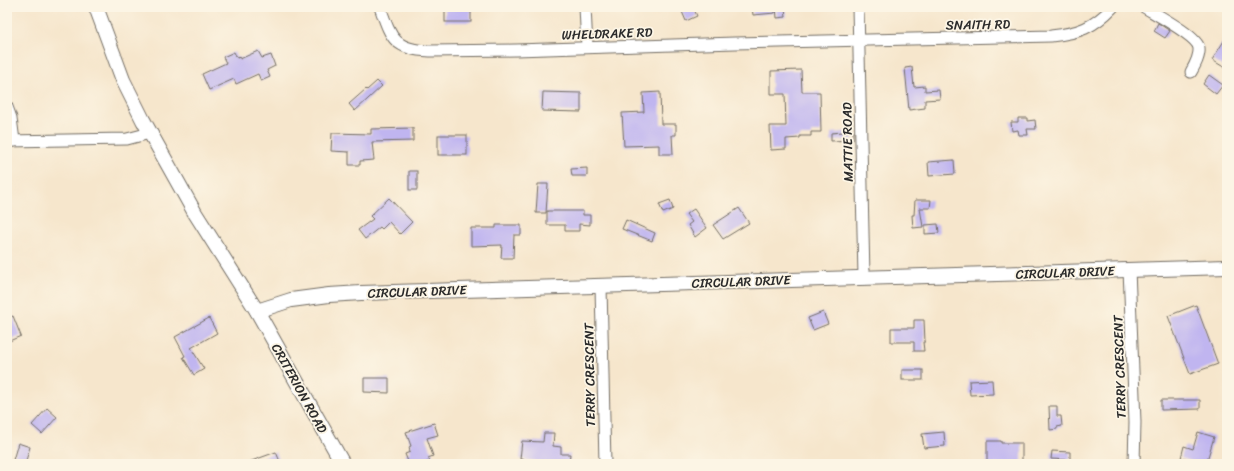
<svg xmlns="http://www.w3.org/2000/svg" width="1234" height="471" font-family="Sriracha,sans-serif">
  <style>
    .building { fill: #c0b5f0 }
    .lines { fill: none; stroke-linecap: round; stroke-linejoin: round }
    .minor-casing { stroke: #726c63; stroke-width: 13 }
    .tertiary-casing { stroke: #726c63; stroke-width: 16 }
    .minor { stroke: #fff; stroke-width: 11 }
    .tertiary { stroke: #fff; stroke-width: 14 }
    .labels { text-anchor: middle; stroke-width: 3.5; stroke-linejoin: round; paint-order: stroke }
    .street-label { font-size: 13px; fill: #2b2b2b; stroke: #fcf5e5 }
  </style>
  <rect width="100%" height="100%" fill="#fcf5e5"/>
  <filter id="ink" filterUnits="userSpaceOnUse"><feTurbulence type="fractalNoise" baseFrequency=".025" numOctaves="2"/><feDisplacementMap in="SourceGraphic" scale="8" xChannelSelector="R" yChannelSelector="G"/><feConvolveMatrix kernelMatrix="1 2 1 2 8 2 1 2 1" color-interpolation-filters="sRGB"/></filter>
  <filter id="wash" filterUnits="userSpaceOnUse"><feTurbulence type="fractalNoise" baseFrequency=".012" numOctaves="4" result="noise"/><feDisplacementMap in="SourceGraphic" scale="16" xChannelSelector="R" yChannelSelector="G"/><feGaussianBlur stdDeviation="0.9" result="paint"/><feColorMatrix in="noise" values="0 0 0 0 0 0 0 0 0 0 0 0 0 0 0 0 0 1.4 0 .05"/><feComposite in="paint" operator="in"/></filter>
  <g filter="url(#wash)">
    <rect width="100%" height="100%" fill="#f6e6cc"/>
    <g id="blocks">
      <g class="building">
        <rect x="445" y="7" width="26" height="15"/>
        <polygon points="680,7 693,7 697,16 686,21"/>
        <polygon points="752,7 775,7 775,13 753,15"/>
        <polygon points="776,7 785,7 786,17 777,18"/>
        <polygon points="1158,23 1170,31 1165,38 1154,31"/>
        <polygon points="1227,36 1227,69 1212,60"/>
        <polygon points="258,51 262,58 271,55 275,66 267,70 270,77 261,81 258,74 236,84 234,79 209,90 202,74 226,63 223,57 234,52 237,58 240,57 240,59"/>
        <polygon points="912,67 914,87 925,86 925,91 939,90 940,99 925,100 925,108 909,110 905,68"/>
        <polygon points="801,70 802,92 820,92 821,132 811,132 811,136 800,136 800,138 786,139 786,149 771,150 770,126 786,126 785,94 771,94 771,71"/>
        <polygon points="1209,75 1223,85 1216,94 1203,84"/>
        <polygon points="377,81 382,86 355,111 349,104 366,89 367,90"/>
        <polygon points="543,92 581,93 581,112 542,111"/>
        <polygon points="660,92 661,124 676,124 676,135 672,135 673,154 659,154 659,145 624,146 622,113 644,112 643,93"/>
        <polygon points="1018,118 1027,118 1027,121 1035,120 1036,129 1027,129 1028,135 1019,135 1018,130 1012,131 1011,122 1018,122"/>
        <polygon points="413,128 413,141 372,142 374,160 360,161 360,165 349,165 349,152 331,151 332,133 371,134 371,129"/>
        <polygon points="853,131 853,140 831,141 831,133"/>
        <rect x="438" y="135" width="29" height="20"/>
        <polygon points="954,160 955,174 929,176 928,162"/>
        <polygon points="587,168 587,176 572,176 571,169"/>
        <rect x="409" y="171" width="8" height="19"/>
        <polygon points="538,184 548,184 546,213 536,213"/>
        <polygon points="389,198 412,222 400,234 389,222 382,229 380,227 365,239 358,230 373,219 370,216"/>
        <polygon points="670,200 673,209 663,213 659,204"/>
        <polygon points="915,200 931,200 930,208 920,208 923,227 913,228 912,215 914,215"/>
        <polygon points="739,208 749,223 723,239 713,225"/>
        <polygon points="694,209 707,228 695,237 688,225 692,222 686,214"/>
        <polygon points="547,211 583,211 583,215 590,215 590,225 579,224 579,231 565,231 565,225 547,225"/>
        <polygon points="626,220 655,233 652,241 622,229"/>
        <polygon points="938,224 939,233 925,234 925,225"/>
        <polygon points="496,225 521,225 521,235 514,235 513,258 501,258 502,245 471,246 471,228 496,228"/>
        <polygon points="1196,305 1218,364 1190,374 1168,316"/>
        <polygon points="823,312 828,324 813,330 808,318"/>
        <polygon points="13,316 21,336 7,342 7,318"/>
        <polygon points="209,318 217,333 191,348 204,369 194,375 183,357 185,356 175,337"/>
        <polygon points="914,320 924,320 925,342 923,342 924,351 914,351 914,342 891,342 891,328 914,328"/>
        <rect x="902" y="370" width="21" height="10"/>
        <polygon points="364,378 389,378 389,393 364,392"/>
        <polygon points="992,380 993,394 970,395 969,381"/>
        <polygon points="1161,400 1200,400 1200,409 1161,410"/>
        <polygon points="1049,406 1057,406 1057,416 1061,416 1062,426 1057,427 1057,429 1050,430"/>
        <polygon points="47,408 57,417 42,434 32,425"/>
        <polygon points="434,423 438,435 427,438 433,456 428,458 430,461 422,464 409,464 405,454 410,452 409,447 411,446 406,432"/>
        <polygon points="944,432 945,446 924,448 922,434"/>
        <polygon points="1198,432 1214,437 1206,464 1201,464 1181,458 1184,446 1193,449"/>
        <polygon points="544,433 554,433 553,446 561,447 561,454 570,454 569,464 544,464 544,462 520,459 522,441 543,442"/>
        <polygon points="987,441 1001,441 1001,443 1022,443 1022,464 987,464"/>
        <polygon points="18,443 30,447 25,464 13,460"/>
        <polygon points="1052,451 1070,452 1070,460 1051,459"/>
        <polygon points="276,452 281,464 247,464 246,463"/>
      </g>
    </g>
  </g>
  <g filter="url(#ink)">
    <use href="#blocks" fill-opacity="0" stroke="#726c63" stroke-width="1"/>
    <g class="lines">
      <g class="minor-casing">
        <g id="minor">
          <path d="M380 7C391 38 394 50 430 51L516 50 735 43 1051 36C1079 33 1093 28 1113 7"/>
          <polyline points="585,7 587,47"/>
          <polyline points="858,7 864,277"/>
          <path d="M1144 7C1155 14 1197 36 1199 48 1200 56 1195 65 1191 72"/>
          <polyline points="7,107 11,118 14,141"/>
          <polyline points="7,141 127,139 150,133"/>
          <polyline points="1129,269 1135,422 1134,464"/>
          <polyline points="601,286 605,464"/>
        </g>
      </g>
      <g class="tertiary-casing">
        <g id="tertiary">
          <polyline points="96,7 123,80 143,120 195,213 257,311 343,464"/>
          <polyline points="257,311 291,300 329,295 361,293 1227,267"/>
        </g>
      </g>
      <use href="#minor" class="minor"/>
      <use href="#tertiary" class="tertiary"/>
    </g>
  </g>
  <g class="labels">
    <g class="street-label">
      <text transform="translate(978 24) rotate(-1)" y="5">SNAITH RD</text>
      <text transform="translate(607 33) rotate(-2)" y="5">WHELDRAKE RD</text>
      <text transform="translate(847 142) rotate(-91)" y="5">MATTIE ROAD</text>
      <text transform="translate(1065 272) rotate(-2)" y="5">CIRCULAR DRIVE</text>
      <text transform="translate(741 281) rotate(-2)" y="5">CIRCULAR DRIVE</text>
      <text transform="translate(417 291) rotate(-2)" y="5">CIRCULAR DRIVE</text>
      <text transform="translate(1119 367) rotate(-92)" y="5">TERRY CRESCENT</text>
      <text transform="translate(589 375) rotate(-91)" y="5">TERRY CRESCENT</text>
      <text transform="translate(300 388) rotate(61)" y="5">CRITERION ROAD</text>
    </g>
  </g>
  <rect width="1234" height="471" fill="none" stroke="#fcf5e5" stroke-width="24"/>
</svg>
